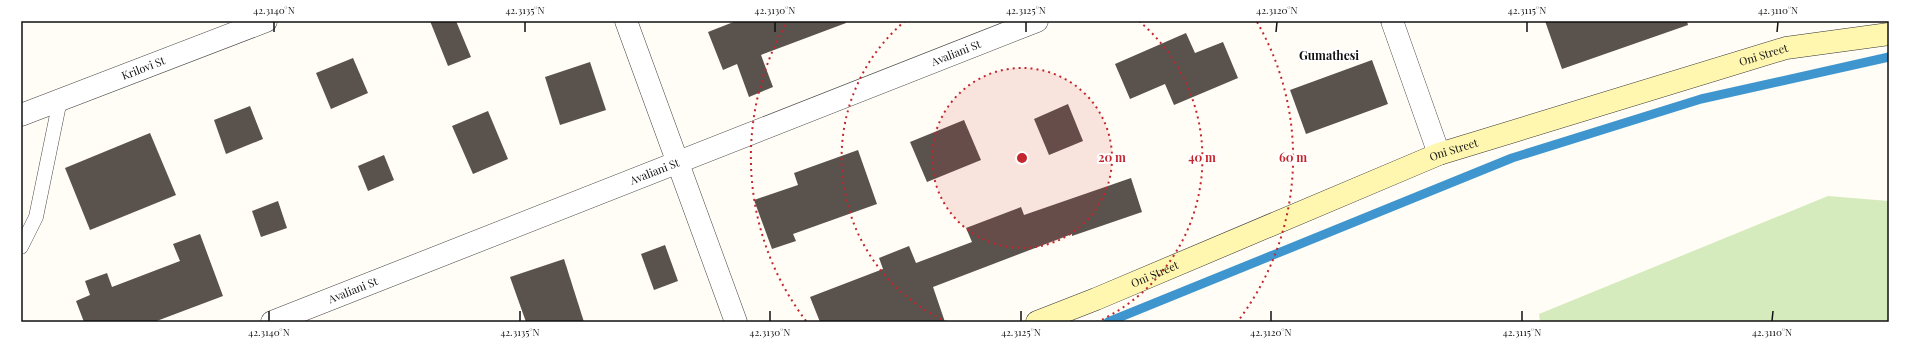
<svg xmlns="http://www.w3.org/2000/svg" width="1910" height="343" font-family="'Playfair Display',serif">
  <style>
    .green { fill: #d5ebbd }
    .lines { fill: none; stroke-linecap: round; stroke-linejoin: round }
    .stream { stroke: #3f96cf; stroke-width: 9 }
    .building { fill: #5a524d }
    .lane-casing { stroke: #444; stroke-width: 15 }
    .street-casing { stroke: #444; stroke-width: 23 }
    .secondary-casing { stroke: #333; stroke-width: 23 }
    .lane { stroke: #fff; stroke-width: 14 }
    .street { stroke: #fff; stroke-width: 22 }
    .secondary { stroke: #fff6b0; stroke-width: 22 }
    .ticks { fill: none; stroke: #111; stroke-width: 1.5 }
    .ring { fill: none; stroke: #c4262e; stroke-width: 2; stroke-dasharray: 2 4 }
    .labels { text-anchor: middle; stroke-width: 4; stroke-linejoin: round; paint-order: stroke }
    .street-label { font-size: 11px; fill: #111; stroke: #fff }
    .neighbourhood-label { font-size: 12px; font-weight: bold; fill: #111; stroke: #fff }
    .centre { fill: #c4262e; stroke: #fff; stroke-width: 2 }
    .ring-label { font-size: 12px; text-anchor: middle; font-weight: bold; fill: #c4262e; stroke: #fff; stroke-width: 4; stroke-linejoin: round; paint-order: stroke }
    .neatline { fill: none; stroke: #111; stroke-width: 1.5 }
    .ticks-label { font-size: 10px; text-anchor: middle; fill: #111 }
  </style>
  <rect width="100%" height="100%" fill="#fffdf5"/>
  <polygon class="green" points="1828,196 1889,201 1889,322 1540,322 1539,314"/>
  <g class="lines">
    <polyline class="stream" points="1108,322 1512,158 1701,99 1889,57"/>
  </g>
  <g class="building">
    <polygon points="430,21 456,21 471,57 448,66"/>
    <polygon points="736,21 845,21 846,23 761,55 773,87 749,97 737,64 723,70 708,32"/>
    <polygon points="1545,21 1687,21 1688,25 1562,69"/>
    <polygon points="1186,33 1195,53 1223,42 1238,78 1174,105 1165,84 1130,99 1115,64"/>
    <polygon points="353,58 368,93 331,109 316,73"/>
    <polygon points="1372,60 1388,104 1306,134 1290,90"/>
    <polygon points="590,62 606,110 560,125 545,77"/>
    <polygon points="1068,104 1083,141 1049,155 1034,119"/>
    <polygon points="250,106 263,139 226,154 214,120"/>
    <polygon points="488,111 508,159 473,174 452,126"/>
    <polygon points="964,120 981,160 927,182 910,142"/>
    <polygon points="150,133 176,195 90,230 65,168"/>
    <polygon points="858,150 877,204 793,234 796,241 772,249 754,200 798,185 794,173"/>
    <polygon points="384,155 394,180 368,191 358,166"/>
    <polygon points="1131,178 1142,212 1072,236 1072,234 933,287 945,322 820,322 810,297 883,269 879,258 909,246 916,263 972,242 966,228 1021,207 1024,215"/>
    <polygon points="278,201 287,228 261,237 252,211"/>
    <polygon points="200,234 223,296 154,322 84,322 76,301 90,295 85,281 107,273 112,287 180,261 173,244"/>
    <polygon points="665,245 678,281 654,290 641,254"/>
    <polygon points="564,259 584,322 526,322 510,277"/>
  </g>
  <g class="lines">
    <g class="lane-casing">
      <polyline id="lane" points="21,247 36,217 60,100"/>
    </g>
    <g class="street-casing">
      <g id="street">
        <polyline points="626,21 736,322"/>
        <polyline points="1392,21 1439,154"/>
        <path id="s1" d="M21 115 266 21"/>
        <path id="s2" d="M272 322 1037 21"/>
      </g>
    </g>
    <g class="secondary-casing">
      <g id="secondary">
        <path id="s3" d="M1037 322 1096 299 1439 154 1786 48 1889 34"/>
      </g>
    </g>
    <use href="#lane" class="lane"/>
    <use href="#street" class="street"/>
    <use href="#secondary" class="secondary"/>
  </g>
  <path class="ticks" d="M274 32V22M525 32V22M775 32V22M1026 32V22M1276 32 1277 22M1527 32V22M1777 32 1778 22M269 321V311M520 321V311M770 321V311M1021 321V311M1271 321V311M1522 321V311M1772 321 1773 311"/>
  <circle cx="1022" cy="158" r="90" fill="#c4262e" fill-opacity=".12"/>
  <g class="ring">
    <circle cx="1022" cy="158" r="90"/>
    <path d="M947 322A180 180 0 0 1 905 21M1139 21A180 180 0 0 1 1097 322"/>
    <path d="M806 321A271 271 0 0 1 787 22M1257 22A271 271 0 0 1 1238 321"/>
  </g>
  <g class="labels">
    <g class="street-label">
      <text dy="4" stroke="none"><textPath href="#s2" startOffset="735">Avaliani St</textPath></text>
      <text dy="4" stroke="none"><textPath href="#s3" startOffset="775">Oni Street</textPath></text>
      <text dy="4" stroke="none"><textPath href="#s1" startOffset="131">Krilovi St</textPath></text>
      <text dy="4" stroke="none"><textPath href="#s3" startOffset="451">Oni Street</textPath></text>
      <text dy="4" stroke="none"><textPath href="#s2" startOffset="411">Avaliani St</textPath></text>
      <text dy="4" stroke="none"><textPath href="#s3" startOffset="127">Oni Street</textPath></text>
      <text dy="4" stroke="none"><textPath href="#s2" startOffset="87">Avaliani St</textPath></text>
    </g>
    <g class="neighbourhood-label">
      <text x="1329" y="60">Gumathesi</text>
    </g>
  </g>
  <circle cx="1022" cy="158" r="6" class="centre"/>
  <g class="ring-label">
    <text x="1112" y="162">20 m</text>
    <text x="1202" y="162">40 m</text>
    <text x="1293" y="162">60 m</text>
  </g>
  <rect width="1910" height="343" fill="none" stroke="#ffffff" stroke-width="44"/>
  <rect x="22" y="22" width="1866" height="299" class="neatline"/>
  <g class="ticks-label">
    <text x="274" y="14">42.3140°N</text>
    <text x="525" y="14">42.3135°N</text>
    <text x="775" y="14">42.3130°N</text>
    <text x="1026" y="14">42.3125°N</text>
    <text x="1277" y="14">42.3120°N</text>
    <text x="1527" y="14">42.3115°N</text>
    <text x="1778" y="14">42.3110°N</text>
    <text x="269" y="336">42.3140°N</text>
    <text x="520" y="336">42.3135°N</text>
    <text x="770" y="336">42.3130°N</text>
    <text x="1021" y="336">42.3125°N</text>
    <text x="1271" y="336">42.3120°N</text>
    <text x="1522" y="336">42.3115°N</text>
    <text x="1772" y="336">42.3110°N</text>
  </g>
</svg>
